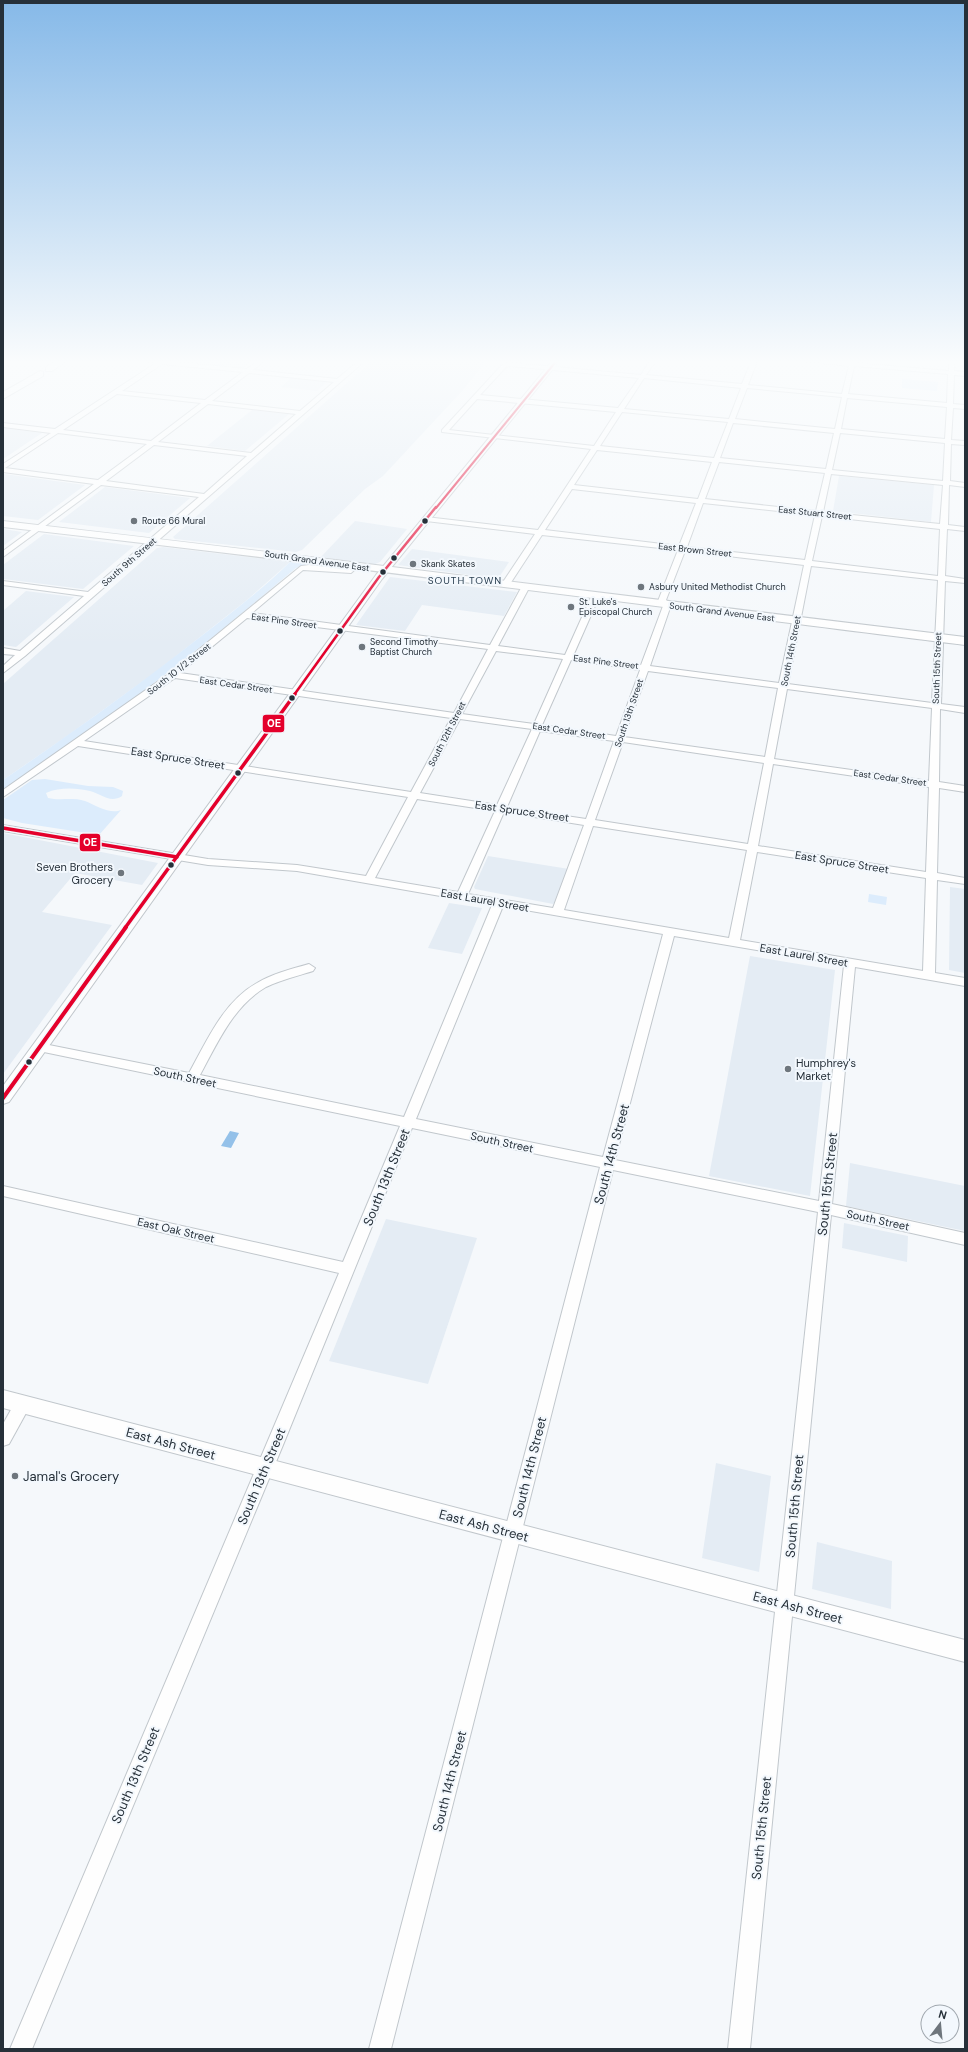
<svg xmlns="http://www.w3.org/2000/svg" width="968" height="2052" font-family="'DM Sans',sans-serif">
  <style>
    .built { fill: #e4ecf4 }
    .green { fill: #dcecfc }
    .water { fill: #94c1e9 }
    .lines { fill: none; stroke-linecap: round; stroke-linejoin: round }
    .minor-casing { stroke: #c1c7cc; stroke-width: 2 }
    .tertiary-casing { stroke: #c1c7cc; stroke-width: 2 }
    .secondary-casing { stroke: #c1c7cc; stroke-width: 2 }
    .primary-casing { stroke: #c1c7cc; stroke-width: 2 }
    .minor { fill: #fefefe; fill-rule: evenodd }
    .tertiary { fill: #fefefe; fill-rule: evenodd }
    .secondary { fill: #fefefe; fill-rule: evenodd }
    .primary { fill: #fefefe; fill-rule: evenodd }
    .bus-1-far3-casing { stroke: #f3f8fd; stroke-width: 3.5 }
    .bus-1-far2-casing { stroke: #f3f8fd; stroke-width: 4.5 }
    .bus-1-far1-casing { stroke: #f3f8fd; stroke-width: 6 }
    .bus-1-casing { stroke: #f3f8fd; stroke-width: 7 }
    .bus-1-far3 { stroke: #e4002b; stroke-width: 2 }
    .bus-1-far2 { stroke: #e4002b; stroke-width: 2.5 }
    .bus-1-far1 { stroke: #e4002b; stroke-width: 3.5 }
    .bus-1 { stroke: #e4002b; stroke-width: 4 }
    .poi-dot { fill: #6e767d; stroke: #f3f8fd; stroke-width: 1.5 }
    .bus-dot { fill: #263039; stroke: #f3f8fd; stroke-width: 1.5 }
    .labels { text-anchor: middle; stroke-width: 4; stroke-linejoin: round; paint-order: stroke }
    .far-street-label { font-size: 9px; fill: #263039; stroke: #f3f8fd }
    .far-poi-label { font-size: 9px; fill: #263039; stroke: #f3f8fd; text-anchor: start }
    .far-neighbourhood-label { font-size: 10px; letter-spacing: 1px; fill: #293e50; stroke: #f3f8fd }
    .street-label { font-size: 11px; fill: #263039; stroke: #f3f8fd }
    .poi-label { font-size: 11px; fill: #263039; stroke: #f3f8fd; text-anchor: end }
    .near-street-label { font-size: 13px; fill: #263039; stroke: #f3f8fd }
    .near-poi-label { font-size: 13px; fill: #263039; stroke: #f3f8fd; text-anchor: start }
    .line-badge { stroke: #f3f8fd; stroke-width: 1.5 }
    .badge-label { font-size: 11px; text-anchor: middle; font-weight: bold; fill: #fff }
  </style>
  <rect width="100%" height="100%" fill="#f5f8fb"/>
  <g class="built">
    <polygon points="174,359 254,359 243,368 173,360"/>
    <polygon points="374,359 488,359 463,390 383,476 365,489 302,550 296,552 175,539 173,537"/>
    <polygon points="291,378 327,382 317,391 281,387"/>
    <polygon points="252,410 289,414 245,451 207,446"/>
    <polygon points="3,428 42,433 3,459"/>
    <polygon points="3,474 4,474 85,485 38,520 3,516"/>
    <polygon points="839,476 934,485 931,522 833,511"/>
    <polygon points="105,487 190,498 149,533 59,522"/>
    <polygon points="355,521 407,529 380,562 373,565 320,558"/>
    <polygon points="3,529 22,532 3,546"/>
    <polygon points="44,534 134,546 83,589 3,579 3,565"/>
    <polygon points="163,547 290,562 247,600 157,671 67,736 3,780 3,684 157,548"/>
    <polygon points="412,549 509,562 498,579 398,565"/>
    <polygon points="390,577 517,592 504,616 422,605 405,631 356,625"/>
    <polygon points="26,591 74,597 16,647 3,645 3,611"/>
    <polygon points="3,833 158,863 142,885 75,873 42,912 112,925 3,1074"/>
    <polygon points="488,856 569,869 559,897 553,904 475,889 474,887"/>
    <polygon points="950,887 965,889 965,973 949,970"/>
    <polygon points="449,903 482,908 462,954 428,948"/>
    <polygon points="750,956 835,970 810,1196 709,1176"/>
    <polygon points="850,1163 965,1186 965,1231 846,1206"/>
    <polygon points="386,1219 477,1238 428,1384 329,1361"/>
    <polygon points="844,1223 908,1236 907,1262 842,1248"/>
    <polygon points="716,1463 771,1476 759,1572 702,1558"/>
    <polygon points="817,1542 892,1561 891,1609 812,1589"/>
  </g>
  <g class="green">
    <polygon points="902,379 938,382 937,391 902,388"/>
    <path d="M290 562 327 566H301L296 568C201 648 108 722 3 790V780C72 733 139 685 204 634 233 611 264 588 290 562Z"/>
    <path d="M45 779 88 786 113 787 123 791 122 796C110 804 102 794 90 791 76 788 60 787 46 793L48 798C60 801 72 797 85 801 95 805 111 815 121 810L99 835 22 823 3 818V800L32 780Z"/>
    <polygon points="869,894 887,897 886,905 868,902"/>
  </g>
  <polygon class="water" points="230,1131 239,1133 231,1148 221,1146"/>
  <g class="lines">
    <g class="minor-casing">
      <g id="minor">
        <path d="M133 359H166V361L247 369 260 359H267L253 370 337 379 361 359H367L25 656 3 673V666L15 655 3 654V648L20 651 84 596 3 585V581L88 592 199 497 101 485 3 557V551L94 484 3 472V464L51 433 3 427V423L55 429 156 363ZM162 364 243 372 205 400 122 391ZM249 373 334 382 300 411 212 401ZM117 394 201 403 151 441 63 430ZM208 404 296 414 251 453 158 442ZM58 433 147 444 98 480 5 468ZM154 445 247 456 204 494 106 481Z"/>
        <path d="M508 359H514L512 363 641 375 651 359H657L646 375 742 384 752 359H758L748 385 842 394 849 366 787 359 849 362 850 359H856L855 363 949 371V359H955L954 371 965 372V376L954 375 953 404 965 405V409L953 408 951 440 965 441V445L951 444 950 481 965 483V487L949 485 948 525 965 527V531L947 529 945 576 965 579V583L945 581 941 704 965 707V713L940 709 939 782 965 786V792L939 788 937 873 965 878V884L937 880 935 973 965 978V986L855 967 832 1204 965 1233V1245L831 1215 750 2049H728L818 1212 613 1170 391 2049H369L600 1167 412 1128 283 1445 32 2049H10L339 1273 3 1196V1186L343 1262 400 1126 39 1051 35 1050 33 1047 35 1044 39 1043 189 1073C207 1041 223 1002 257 983 272 974 291 969 309 964L315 968 313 971C297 976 281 980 266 987 233 1006 217 1044 200 1075L404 1117 492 905 297 871 208 865 3 831V825L208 859 297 865 366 876 408 797 78 746 3 797V790L170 673 301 566 309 565 349 569 352 564 359 566 351 573 303 570 252 613 490 645 521 588 525 586 529 588 498 646 565 655 591 597 595 595 599 597 573 656 641 665 663 606 658 601 678 550 542 535 508 587H505L501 585 535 534 426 521 422 519 426 517 538 530 591 449 442 432V430L502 365 507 363ZM510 366 639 378 618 408 480 395 506 367ZM854 366 948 374 947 403 848 394ZM644 378 741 388 729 419 624 409ZM747 388 842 397 835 429 735 419ZM847 398 947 407 945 439 841 429ZM477 399 616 412 594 446 449 430ZM622 412 728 422 714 458 600 446ZM733 423 834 433 826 469 720 458ZM840 433 945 443 943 481 832 470ZM597 450 712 462 698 499 574 485ZM719 462 825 473 816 511 705 499ZM831 474 943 485 940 524 823 512ZM572 489 696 503 679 546 545 530ZM703 503 815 515 805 560 687 547ZM822 516 940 529 938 576 812 561ZM685 551 804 565 779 683 650 666 671 605 666 600ZM811 566 938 580 932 703 788 684ZM247 618 488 649 454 713 180 673ZM496 651 563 659 534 724 462 714ZM571 660 640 670 616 736 542 725ZM648 671 778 688 765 757 624 737ZM175 678 451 718 411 792 84 741ZM787 689 932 708 929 781 774 759ZM460 719 532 729 497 805 420 793ZM540 731 614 741 586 819 507 807ZM623 742 764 763 748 844 595 820ZM773 764 929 787 926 872 758 846ZM417 799 495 811 458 892 375 878ZM504 812 584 825 553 908 468 894ZM593 826 747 850 729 938 564 910ZM757 852 926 878 923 971 740 940ZM503 906 663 934 603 1157 416 1119ZM674 936 844 965 819 1201 615 1160Z"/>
        <polygon points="23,1397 29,1399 31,1404 9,1444 3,1446 3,1424 17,1399"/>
      </g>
    </g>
    <g class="tertiary-casing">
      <g id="tertiary">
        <polygon points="554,359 561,359 382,579 9,1102 3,1104 3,1086 376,575"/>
        <polygon points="3,1390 965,1640 965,1662 3,1408"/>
      </g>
    </g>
    <g class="secondary-casing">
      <path id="secondary" d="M3 521C324 557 644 599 965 637V645C644 605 324 563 3 527Z"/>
    </g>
    <g class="primary-casing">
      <g id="primary">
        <polygon points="59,359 69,359 52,371 46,371 46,367"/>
        <polygon points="40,371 43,372 43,376 3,399 3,392"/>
      </g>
    </g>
    <use href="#minor" class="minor"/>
    <use href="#tertiary" class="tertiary"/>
    <use href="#secondary" class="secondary"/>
    <use href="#primary" class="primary"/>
    <g class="bus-1-far3-casing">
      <polyline id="bus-1-far3" points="436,508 558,359"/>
    </g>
    <g class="bus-1-far2-casing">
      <polyline id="bus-1-far2" points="294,695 379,577 436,507"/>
    </g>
    <g class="bus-1-far1-casing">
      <g id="bus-1-far1">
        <polyline points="3,828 177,857"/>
        <polyline points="125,928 295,694"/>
      </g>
    </g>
    <g class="bus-1-casing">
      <polyline id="bus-1" points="3,1098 126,927"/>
    </g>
    <use href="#bus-1-far3" class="bus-1-far3"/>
    <use href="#bus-1-far2" class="bus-1-far2"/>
    <use href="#bus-1-far1" class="bus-1-far1"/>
    <use href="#bus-1" class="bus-1"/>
  </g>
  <linearGradient id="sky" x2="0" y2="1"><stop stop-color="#86b9e8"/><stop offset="0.56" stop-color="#fafcfd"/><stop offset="1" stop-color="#fafcfd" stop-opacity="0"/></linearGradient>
  <rect width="968" height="646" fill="url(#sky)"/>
  <g class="poi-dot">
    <circle cx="134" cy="521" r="4"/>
    <circle cx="413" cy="564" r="4"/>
    <circle cx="641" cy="587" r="4"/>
    <circle cx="571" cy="607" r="4"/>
    <circle cx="362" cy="647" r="4"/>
    <circle cx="121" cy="873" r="4"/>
    <circle cx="788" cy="1069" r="4"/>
    <circle cx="15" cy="1476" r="4"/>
  </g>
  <g class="bus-dot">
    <circle cx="425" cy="521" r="3.5"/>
    <circle cx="394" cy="558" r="3.5"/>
    <circle cx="383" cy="572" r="3.5"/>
    <circle cx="340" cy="631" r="3.5"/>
    <circle cx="292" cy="698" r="3.5"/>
    <circle cx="238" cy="773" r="3.5"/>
    <circle cx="171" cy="865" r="3.5"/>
    <circle cx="29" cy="1062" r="3.5"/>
  </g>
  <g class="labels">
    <g class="far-street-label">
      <text transform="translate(815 513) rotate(6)" y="3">East Stuart Street</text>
      <text transform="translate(695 550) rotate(6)" y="3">East Brown Street</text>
      <text transform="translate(317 561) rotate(8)" y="3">South Grand Avenue East</text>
      <text transform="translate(129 562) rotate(-41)" y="3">South 9th Street</text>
      <text transform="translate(722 612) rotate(7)" y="3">South Grand Avenue East</text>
      <text transform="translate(284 621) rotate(8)" y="3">East Pine Street</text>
      <text transform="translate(791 651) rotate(-79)" y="3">South 14th Street</text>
      <text transform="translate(606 662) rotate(7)" y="3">East Pine Street</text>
      <text transform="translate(937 668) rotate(-88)" y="3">South 15th Street</text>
      <text transform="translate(179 669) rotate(-38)" y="3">South 10 1/2 Street</text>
      <text transform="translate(236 685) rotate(8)" y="3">East Cedar Street</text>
      <text transform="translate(629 713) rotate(-71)" y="3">South 13th Street</text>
      <text transform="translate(569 731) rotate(8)" y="3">East Cedar Street</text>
      <text transform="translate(447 734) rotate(-63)" y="3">South 12th Street</text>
      <text transform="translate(890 778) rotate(8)" y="3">East Cedar Street</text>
    </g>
    <g class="far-poi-label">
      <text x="142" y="524">Route 66 Mural</text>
      <text x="421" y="567">Skank Skates</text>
      <text x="649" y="590">Asbury United Methodist Church</text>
      <text x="579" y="605">St. Luke's<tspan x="579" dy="10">Episcopal Church</tspan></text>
      <text x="370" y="645">Second Timothy<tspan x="370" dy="10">Baptist Church</tspan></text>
    </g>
    <g class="far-neighbourhood-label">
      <text x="465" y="584">SOUTH TOWN</text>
    </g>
    <g class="street-label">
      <text transform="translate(178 758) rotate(9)" y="4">East Spruce Street</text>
      <text transform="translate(522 811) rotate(8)" y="4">East Spruce Street</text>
      <text transform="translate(842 862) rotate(9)" y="4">East Spruce Street</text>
      <text transform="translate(485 900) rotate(10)" y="4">East Laurel Street</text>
      <text transform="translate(804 955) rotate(10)" y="4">East Laurel Street</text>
      <text transform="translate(185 1077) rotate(12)" y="4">South Street</text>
      <text transform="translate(502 1142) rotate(12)" y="4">South Street</text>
      <text transform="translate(878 1220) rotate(12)" y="4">South Street</text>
      <text transform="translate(176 1230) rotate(13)" y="4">East Oak Street</text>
    </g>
    <g class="poi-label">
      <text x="113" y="871">Seven Brothers<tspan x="113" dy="13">Grocery</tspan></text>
      <text x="796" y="1067" text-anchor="start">Humphrey's<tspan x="796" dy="13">Market</tspan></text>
    </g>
    <g class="near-street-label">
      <text transform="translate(611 1154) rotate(-75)" y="5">South 14th Street</text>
      <text transform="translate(386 1177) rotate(-68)" y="5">South 13th Street</text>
      <text transform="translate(827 1184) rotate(-84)" y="5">South 15th Street</text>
      <text transform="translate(171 1443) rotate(15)" y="5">East Ash Street</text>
      <text transform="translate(529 1467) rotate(-76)" y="5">South 14th Street</text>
      <text transform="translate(261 1476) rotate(-67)" y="5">South 13th Street</text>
      <text transform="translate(794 1506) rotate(-85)" y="5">South 15th Street</text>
      <text transform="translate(484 1525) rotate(15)" y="5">East Ash Street</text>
      <text transform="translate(798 1607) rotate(15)" y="5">East Ash Street</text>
      <text transform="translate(135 1775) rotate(-67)" y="5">South 13th Street</text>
      <text transform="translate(449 1781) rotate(-76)" y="5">South 14th Street</text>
      <text transform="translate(761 1828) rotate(-84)" y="5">South 15th Street</text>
    </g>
    <g class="near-poi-label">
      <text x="23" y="1481">Jamal's Grocery</text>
    </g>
  </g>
  <g class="line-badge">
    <rect x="262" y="714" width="23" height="19" rx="4" fill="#e4002b"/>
    <rect x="79" y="833" width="22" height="19" rx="4" fill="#e4002b"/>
  </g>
  <g class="badge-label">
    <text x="274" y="727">0E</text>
    <text x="90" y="846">0E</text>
  </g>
  <rect width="968" height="2052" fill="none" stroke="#263039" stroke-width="8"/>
  <g transform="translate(940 2024) rotate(16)"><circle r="19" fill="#f3f8fd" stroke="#a1a8af"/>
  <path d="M0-3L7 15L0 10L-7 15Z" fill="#6e767d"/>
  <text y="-6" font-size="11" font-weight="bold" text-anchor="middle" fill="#263039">N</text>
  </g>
</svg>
